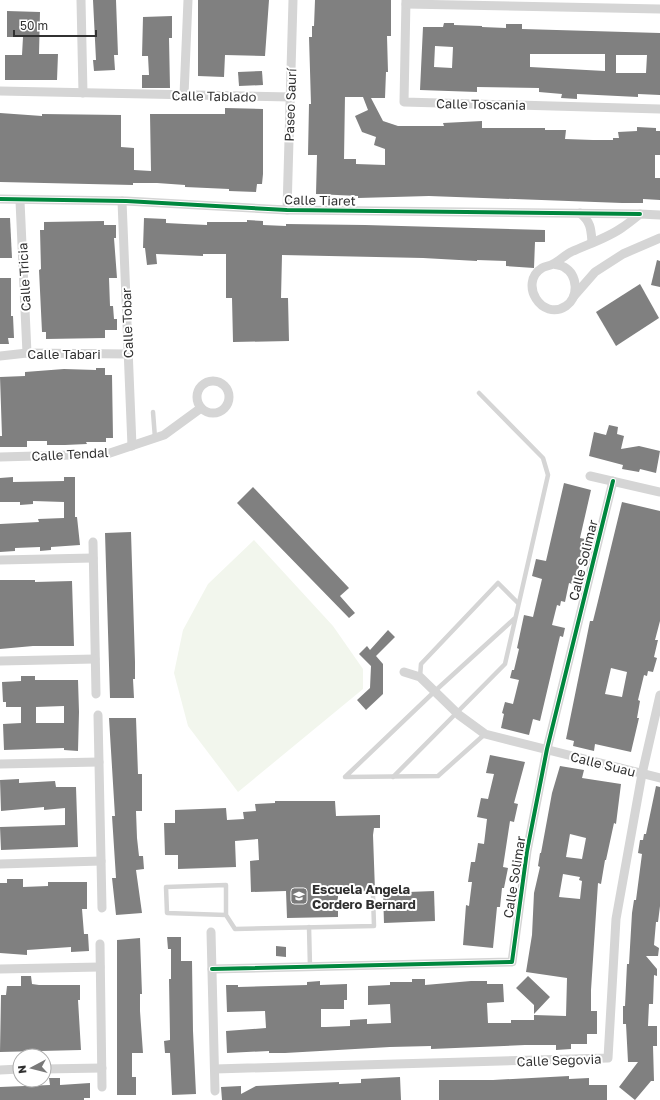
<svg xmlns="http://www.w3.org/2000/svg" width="660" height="1100" font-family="'Golos Text',sans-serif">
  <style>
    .green { fill: #f2f6ed }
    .building { fill: #808080; fill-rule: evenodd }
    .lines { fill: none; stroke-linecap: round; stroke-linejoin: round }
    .service { stroke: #d5d5d5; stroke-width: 4.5 }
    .minor { stroke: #d5d5d5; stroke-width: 9 }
    .cycleway-casing { stroke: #fff; stroke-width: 6 }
    .cycleway { stroke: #00873e; stroke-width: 4 }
    .labels { text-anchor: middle; stroke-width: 4; stroke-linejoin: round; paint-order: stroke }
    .street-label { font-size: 13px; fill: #313131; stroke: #fff }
    .poi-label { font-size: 13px; font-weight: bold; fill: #313131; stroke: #fff; text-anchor: start }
  </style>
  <rect width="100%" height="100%" fill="#fff"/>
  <polygon class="green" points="254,540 333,626 363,669 363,689 238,792 188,726 174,673 183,630 208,584"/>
  <g class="building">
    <polygon points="93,0 116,0 118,55 114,55 115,70 94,71 93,60 96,60"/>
    <polygon points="198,0 269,0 265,56 225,55 224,77 198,76"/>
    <path d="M315 0H391V36H387L388 72H386L385 98H371L383 121 398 126H444L443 123 482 121V128H545V130H566L565 139 593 140H613V138H619L618 132 637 131V127L656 128V131H660V155H655V178H660V200L643 199V203H622L429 196 358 198V196L316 194 317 155H308L309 104H311L309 37H312V26H314ZM345 95V97H363L368 110 355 116 362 132 376 137 374 145 385 149V165L356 164V159H344Z"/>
    <polygon points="7,11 40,12 39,54 58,54 57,80 5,80 5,55 22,55 23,37 7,37"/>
    <polygon points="172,16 172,38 169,38 170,88 142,88 142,75 149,75 148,56 142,56 143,17"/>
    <path d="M444 23H454V25L482 26V27L506 28V24H522V29L660 33V95L638 94V97L577 94V99L561 98 562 94 539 92V88L477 87V92L420 90 423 27H443ZM435 46 453 47 452 68 434 67ZM530 54H605V71L530 67ZM616 55H647L646 73H616Z"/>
    <polygon points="262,71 263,85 239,86 238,72"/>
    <polygon points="225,108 263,109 263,174 262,184 257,184 256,192 229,191 229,189 185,187 185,185 157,183 133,183 133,185 0,182 0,113 42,116 42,114 121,115 121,147 134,148 134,170 151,171 150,114 225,114"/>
    <polygon points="0,218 10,218 12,258 0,258"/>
    <polygon points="144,218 166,219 166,223 185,224 207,225 207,222 247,222 247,220 263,221 263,225 286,226 286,224 365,225 545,230 545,242 535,242 534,268 506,266 506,261 477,260 477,261 423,258 282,255 281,298 288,298 289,341 233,342 232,298 226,298 226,254 203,254 203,256 156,254 157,264 147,265 145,248 143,248"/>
    <polygon points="104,221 104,225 116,225 116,238 114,238 117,278 109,278 110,306 113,306 114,319 117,319 117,330 105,330 105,338 46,339 46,332 42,332 39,270 41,269 40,230 44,230 44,222"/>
    <polygon points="657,260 660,261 660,287 651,285"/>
    <polygon points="0,278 11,278 11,316 13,316 14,338 8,338 9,344 0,344"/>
    <polygon points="640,284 659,318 616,346 596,312"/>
    <polygon points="96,368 105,368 105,375 112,375 113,438 106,438 106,442 86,442 87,444 65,445 47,445 47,441 27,441 27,447 0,447 0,436 2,436 0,377 25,376 25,372 64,369 96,370"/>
    <polygon points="609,425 618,427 617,434 624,436 621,449 639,446 660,451 656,473 640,469 639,472 622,469 623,465 589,456 594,432 606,435"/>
    <polygon points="13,477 13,482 64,481 64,477 75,477 75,517 77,517 80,545 51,547 51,550 40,551 40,547 15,548 15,551 0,552 0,524 39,522 38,519 64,518 64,502 33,501 33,504 20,505 20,502 0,502 0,478"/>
    <polygon points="564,483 591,490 580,538 585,539 575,585 569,583 565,602 561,601 560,606 557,605 552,625 565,628 563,637 560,636 540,721 533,719 529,735 501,728 504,714 502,713 505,702 513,704 519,680 510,678 512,670 514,670 519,649 517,648 524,615 533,617 542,579 532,576 536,559 546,561"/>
    <polygon points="253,487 349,588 340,596 355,613 349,618 237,503"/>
    <path d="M622 502 660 511V621L655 640H658L654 657 657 658 653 672 648 671 647 676 644 675 638 700 640 701 637 718H639L631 752 595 744 594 751 573 746 574 741 566 739 590 621H593L597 605ZM611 668 627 672 622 697 605 694Z"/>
    <polygon points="131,532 135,662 135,679 133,679 134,698 110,698 105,533"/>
    <polygon points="0,580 35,580 35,582 72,581 74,646 33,646 0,649"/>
    <polygon points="388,630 395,637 376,656 383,664 383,694 366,710 357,700 370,688 371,666 359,654 367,646 370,650"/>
    <path d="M21 676H35V680H78L79 712 78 751 64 750V748L4 750 3 724 21 723V707H6V702H3L2 682 21 681ZM64 706V723H36V707Z"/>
    <polygon points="109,718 136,718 138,774 142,774 142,811 136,811 137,838 139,856 143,856 144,869 136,870 142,913 116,915 112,878 116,878 112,816 115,816"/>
    <polygon points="490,755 525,762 514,803 518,804 514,822 510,821 503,867 508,868 504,888 502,888 500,907 497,907 493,948 463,945 466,905 469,906 472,882 468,882 471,862 475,862 478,843 484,844 487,819 477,817 481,798 488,799 494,774 486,773"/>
    <path d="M560 766 584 770 582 778 621 784 616 824 614 823 606 860H605L601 884 598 883 591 990V1011H597V1034H587V1044H571V1049L556 1050V1045H525L431 1049V1046L390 1047 285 1053H269V1051L227 1053 226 1031 266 1028 265 1011 227 1012 226 985H238V987L307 985V982L320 981V985L347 984V1000H344V1009H321V1027H326L350 1026V1020L367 1019V1024L391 1023 390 1004 368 1005V986L390 985V982H412V979H425V985L471 981H487V984H503L504 1002 487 1003 488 1023H511V1020H534V1015L566 1016 567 978 526 972 532 935 534 893 540 867 538 866 540 853H541L552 793ZM570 834 586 838 582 859 566 857ZM563 874 580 877 579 880 582 881 580 899 559 897Z"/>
    <polygon points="19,779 19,783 55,781 56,787 76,787 78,847 1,850 0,827 65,825 65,808 44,810 44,807 1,811 0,780"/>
    <polygon points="656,786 660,787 660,906 658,922 656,922 654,945 659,948 658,956 646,956 657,969 657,976 654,975 653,1004 649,1004 648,1026 657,1026 657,1046 653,1046 654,1081 651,1081 635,1100 619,1087 638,1062 628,1062 626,1024 623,1024 623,1006 625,1006 627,964 629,964 632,913 634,900 636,900 642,854 638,853 640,840 643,840 644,834 646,834"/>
    <polygon points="275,801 335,801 336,816 380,815 380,828 374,828 373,835 375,891 338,892 338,917 287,918 286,891 251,892 250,861 259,860 258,839 235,841 236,867 178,869 178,855 165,855 164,823 175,823 175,810 226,808 227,820 244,819 243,812 256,811 255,804 275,803"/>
    <polygon points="7,879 23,879 23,887 48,886 48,882 87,882 87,909 82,909 84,934 88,934 89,951 71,952 71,947 27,950 27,955 0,953 0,883 7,883"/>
    <polygon points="434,891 435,921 384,923 383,893"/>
    <polygon points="167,937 181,937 181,961 192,961 193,1031 196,1094 172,1095 170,1053 165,1053 164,1041 170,1040 170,1035 169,979 171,979 171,949 168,949"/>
    <polygon points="140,938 142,994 140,994 140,1011 143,1053 132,1053 132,1077 136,1077 136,1095 117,1095 117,940"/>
    <polygon points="276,946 286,947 286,957 276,956"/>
    <polygon points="21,976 31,976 32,984 39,985 80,985 80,1000 78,1000 81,1050 0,1052 1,995 6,995 7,986 21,986"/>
    <polygon points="528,976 550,997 534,1014 534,1005 516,988"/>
    <polygon points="569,1076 569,1079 589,1078 589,1085 607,1085 607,1100 439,1100 439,1080 493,1080"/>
    <polygon points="400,1077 401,1100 222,1100 221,1087 241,1086 241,1094 256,1086 339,1082 339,1084 361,1083 361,1079"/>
    <polygon points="49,1078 60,1078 60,1085 90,1083 90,1098 84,1098 84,1100 0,1100 0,1087 50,1085"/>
  </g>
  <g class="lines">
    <g class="service">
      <polyline points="153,412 155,438"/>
      <polyline points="420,677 421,664 498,583 518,603"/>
      <polyline points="485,734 438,776 345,777 435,691 514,619"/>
      <polyline points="393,777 505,664 548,475 543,458 479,393"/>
      <polyline points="226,915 167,913 166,887 226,885 226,915 235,929 374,926 373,895"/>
      <polyline points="309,927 310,967"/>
    </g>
    <g class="minor">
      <polyline points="81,0 83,93"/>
      <polyline points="406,0 404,102 660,109"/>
      <polyline points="406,4 660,9"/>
      <polyline points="0,91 291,97"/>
      <polyline points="184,95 188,0"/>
      <polyline points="0,199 126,201 287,210 640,214"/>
      <polyline points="20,201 27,353"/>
      <polyline points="122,201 132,446"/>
      <polyline points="287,210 293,0"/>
      <path d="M580 213C591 222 591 229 592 242"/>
      <path d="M553 264C556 265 561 265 564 267 578 275 579 297 566 306 542 322 518 283 542 268 545 266 550 266 553 264 559 261 565 255 571 252 588 244 608 238 623 227 629 223 635 218 640 214L660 215"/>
      <polyline points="574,296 595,272 623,254 660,238"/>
      <polyline points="0,356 27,353 128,354"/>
      <circle cx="213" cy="397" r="16"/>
      <polyline points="0,457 107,454 164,435 201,408"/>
      <polyline points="590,476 660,492"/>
      <polyline points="93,542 96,694"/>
      <polyline points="0,560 93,558"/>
      <polyline points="0,661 95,659"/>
      <polyline points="404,672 420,677 459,715 485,734 660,778"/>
      <polyline points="98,715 102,908"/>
      <polyline points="0,764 99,762"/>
      <polyline points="0,864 101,861"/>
      <polyline points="211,932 215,1091"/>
      <polyline points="100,944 102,1087"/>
      <polyline points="0,969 100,967"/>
      <polyline points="212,969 512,962 527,851 547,749 613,481"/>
      <polyline points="44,1069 102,1068"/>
      <polyline points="215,1069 608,1058 616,919 642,774 660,695"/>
      <polyline points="0,1070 20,1069"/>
    </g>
    <g class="cycleway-casing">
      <g id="cycleway">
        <polyline points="0,199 126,201 287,210 640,214"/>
        <polyline points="212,969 512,962 527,851 547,749 613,481"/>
      </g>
    </g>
    <use href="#cycleway" class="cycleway"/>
  </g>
  <defs>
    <g id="school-square" transform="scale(0.9)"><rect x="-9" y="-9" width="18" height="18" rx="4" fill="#797979" stroke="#fff"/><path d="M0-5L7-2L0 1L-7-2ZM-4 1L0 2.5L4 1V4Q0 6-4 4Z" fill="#fff"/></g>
  </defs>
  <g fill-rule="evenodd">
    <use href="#school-square" x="299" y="896"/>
  </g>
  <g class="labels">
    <g class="street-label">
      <text transform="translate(214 96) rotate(1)" y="5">Calle Tablado</text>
      <text transform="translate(481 104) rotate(1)" y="5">Calle Toscania</text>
      <text transform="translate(290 105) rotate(-88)" y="5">Paseo Saurí</text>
      <text transform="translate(320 200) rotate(1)" y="5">Calle Tiaret</text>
      <text transform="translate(24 277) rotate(-93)" y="5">Calle Tricia</text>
      <text transform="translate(127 323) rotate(-92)" y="5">Calle Tobar</text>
      <text x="64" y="359">Calle Tabari</text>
      <text transform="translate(70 454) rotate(-3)" y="5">Calle Tendal</text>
      <text transform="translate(583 560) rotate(-76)" y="5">Calle Solimar</text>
      <text transform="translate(603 764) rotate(14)" y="5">Calle Suau</text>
      <text transform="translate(514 877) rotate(-81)" y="5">Calle Solimar</text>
      <text transform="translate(559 1060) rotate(-2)" y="5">Calle Segovia</text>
    </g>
    <g class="poi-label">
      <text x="312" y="894">Escuela Angela<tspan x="312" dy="15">Cordero Bernard</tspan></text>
    </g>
  </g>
  <g transform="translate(32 1068) rotate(263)"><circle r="19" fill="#ffffff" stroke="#adadad"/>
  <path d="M0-3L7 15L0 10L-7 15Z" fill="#797979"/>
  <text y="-6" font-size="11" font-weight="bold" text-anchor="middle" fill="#313131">N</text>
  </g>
  <path d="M14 30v6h82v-6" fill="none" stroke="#313131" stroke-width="2"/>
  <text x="20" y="30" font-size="12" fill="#313131" stroke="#ffffff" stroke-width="3" paint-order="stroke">50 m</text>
</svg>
